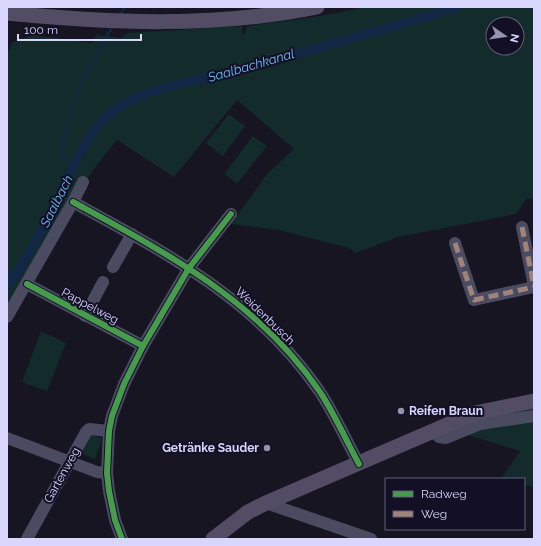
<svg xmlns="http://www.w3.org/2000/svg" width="541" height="546" font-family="Raleway,sans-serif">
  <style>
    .green { fill: #132b2b; fill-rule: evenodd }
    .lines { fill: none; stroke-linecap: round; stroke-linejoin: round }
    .stream { stroke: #112745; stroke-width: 2.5 }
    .canal { stroke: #112745; stroke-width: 9 }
    .minor { stroke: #4a4b61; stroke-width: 12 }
    .major { stroke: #524c65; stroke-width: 15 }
    .quiet { stroke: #a18479; stroke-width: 5; stroke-dasharray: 10 5; stroke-linecap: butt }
    .cycleway-casing { stroke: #131026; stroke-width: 8 }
    .cycleway { stroke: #469c4c; stroke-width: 6 }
    .poi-dot { fill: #9592b0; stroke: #131026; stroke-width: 1.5 }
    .labels { text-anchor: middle; stroke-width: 4; stroke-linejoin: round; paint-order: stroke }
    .street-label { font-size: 12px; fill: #d9d6fd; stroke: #131026 }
    .poi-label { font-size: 12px; font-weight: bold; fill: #d9d6fd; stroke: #131026; text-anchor: start }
    .water-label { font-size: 13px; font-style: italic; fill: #69bff8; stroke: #131026 }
  </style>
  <rect width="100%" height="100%" fill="#161521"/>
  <g class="green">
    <path d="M367 7H534V199H526L516 214 398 237 356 253 349 248 279 230 231 224 267 174 294 149 237 100 174 177 117 140C73 192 41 252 7 311V54L12 43 33 35 92 43 96 35 121 38 128 33 242 26V34L244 35 247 26 308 18ZM493 24H517V48H493Z"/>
    <polygon points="229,114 245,126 223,156 206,143"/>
    <polygon points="253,136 267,146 237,184 224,174"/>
    <polygon points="41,331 66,343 47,391 22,382"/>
    <polygon points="534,401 534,487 524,485 524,479 501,479 520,451 461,433"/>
    <polygon points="89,434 102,439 95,459 82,454"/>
  </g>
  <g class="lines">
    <g class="stream">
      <polyline points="120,15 125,7"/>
      <path d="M74 167 62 156C66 104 87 69 113 26"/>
    </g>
    <path class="canal" d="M7 286C32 253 49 215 68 178 78 158 87 135 104 119 129 94 168 87 201 79 229 72 258 65 286 57 343 41 400 24 458 7"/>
    <g class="minor">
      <path d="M73 202C168 254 257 300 320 392 335 415 346 440 359 464"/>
      <polyline points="522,227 534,286"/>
      <polyline points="455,243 474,300 534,287"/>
      <polyline points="113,267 132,234"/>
      <polyline points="27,284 143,346"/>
      <polyline points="85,316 103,282"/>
      <polyline points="7,317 73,202 83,182"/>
      <polyline points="433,430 439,437 446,438 480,424 534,416"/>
      <polyline points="7,438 97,472 107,473"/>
      <polyline points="266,503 371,539"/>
      <polyline points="27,539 86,432 89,429 109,431"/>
      <polyline points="122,539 115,520 109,491 107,473 109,431 112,416 124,384 143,346 189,268 231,214"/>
    </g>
    <g class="major">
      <path d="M7 13C109 23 215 28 317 7"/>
      <polyline points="213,539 248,512 266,503 475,413 534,401"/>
    </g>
    <g class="quiet">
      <polyline points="522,227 534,286"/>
      <polyline points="455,243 474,300 534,287"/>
    </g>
    <g class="cycleway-casing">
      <g id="cycleway">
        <path d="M73 202C168 254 257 300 320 392 335 415 346 440 359 464"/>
        <polyline points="27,284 143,346"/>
        <polyline points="122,539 115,520 109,491 107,473 109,431 112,416 124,384 143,346 189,268 231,214"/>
      </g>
    </g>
    <use href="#cycleway" class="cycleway"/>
  </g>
  <g class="poi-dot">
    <circle cx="401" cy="411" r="4"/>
    <circle cx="267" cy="448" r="4"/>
  </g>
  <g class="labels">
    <g class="street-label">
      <text transform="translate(90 306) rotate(28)" y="4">Pappelweg</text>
      <text transform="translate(265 316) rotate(44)" y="4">Weidenbusch</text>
      <text transform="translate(62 475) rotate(-61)" y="4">Gartenweg</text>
    </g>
    <g class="poi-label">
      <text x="409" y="415">Reifen Braun</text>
      <text x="259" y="452" text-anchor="end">Getränke Sauder</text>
    </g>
    <g class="water-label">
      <text transform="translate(251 65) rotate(-16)" y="5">Saalbachkanal</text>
      <text transform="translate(56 201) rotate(-63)" y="5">Saalbach</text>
    </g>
  </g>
  <rect width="541" height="546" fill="none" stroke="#d9d6fd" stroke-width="16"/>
  <rect x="385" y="478" width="140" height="52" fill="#131026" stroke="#625f7c"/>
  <rect x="393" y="491" width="20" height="6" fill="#469c4c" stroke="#625f7c"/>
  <text x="421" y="498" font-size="12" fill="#d9d6fd">Radweg</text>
  <rect x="393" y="511" width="20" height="6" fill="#a18479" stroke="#625f7c"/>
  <text x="421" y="518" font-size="12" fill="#d9d6fd">Weg</text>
  <g transform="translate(505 36) rotate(103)"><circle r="19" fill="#131026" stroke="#625f7c"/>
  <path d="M0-3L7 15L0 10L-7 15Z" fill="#9592b0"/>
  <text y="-6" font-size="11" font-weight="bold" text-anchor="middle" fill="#d9d6fd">N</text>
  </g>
  <path d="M18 34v6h123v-6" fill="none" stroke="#d9d6fd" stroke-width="2"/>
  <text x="24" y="34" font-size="12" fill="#d9d6fd" stroke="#131026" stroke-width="3" paint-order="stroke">100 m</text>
</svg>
